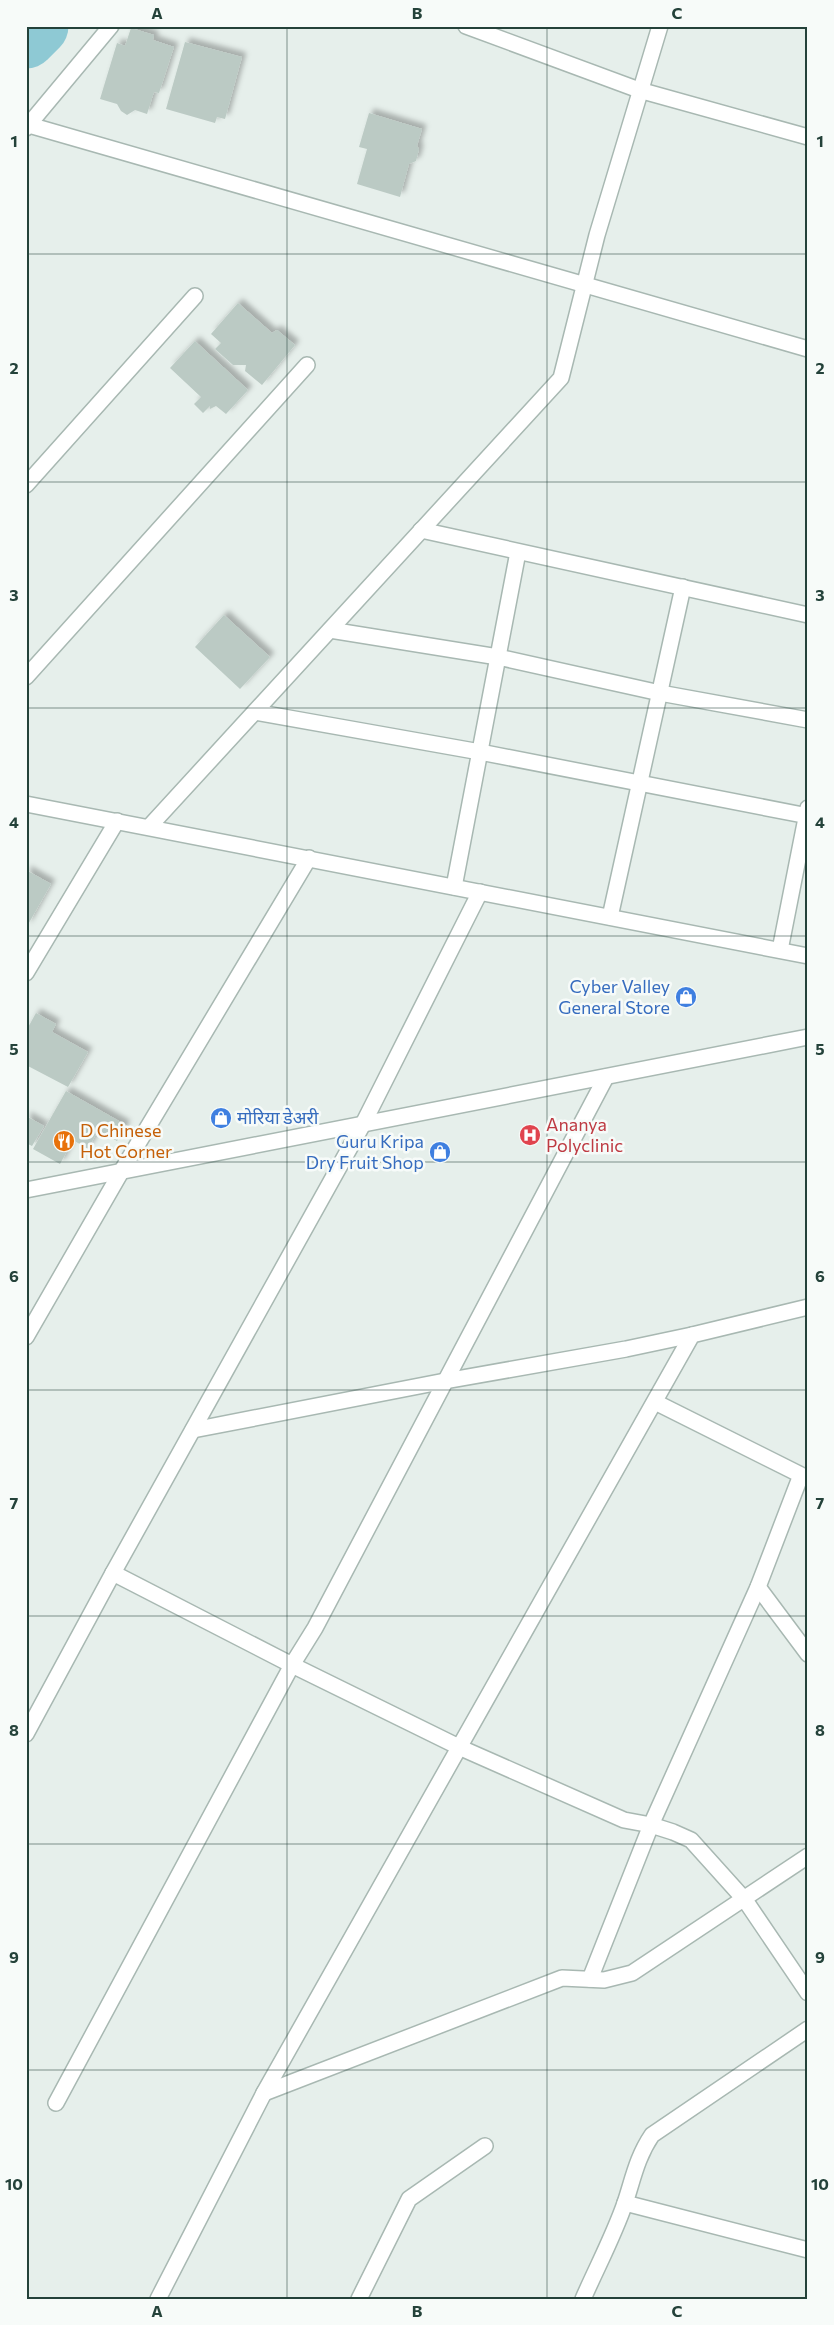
<svg xmlns="http://www.w3.org/2000/svg" width="834" height="2325" font-family="Commissioner,'Noto Sans Devanagari',sans-serif">
  <style>
    .lines { fill: none; stroke-linecap: round; stroke-linejoin: round }
    .river { stroke: #8ec9d4; stroke-width: 61 }
    .building { fill: #bbcac4; filter: url(#shadow) }
    .street-casing { stroke: #a8b8b2; stroke-width: 18 }
    .street { stroke: #fff; stroke-width: 15 }
    .grid { fill: none; stroke: #24423a; stroke-width: 1; stroke-opacity: 0.55 }
    .labels { text-anchor: middle; stroke-width: 5; stroke-linejoin: round; paint-order: stroke }
    .shop-label { font-size: 18px; fill: #366cbe; stroke: #f7fbf9; text-anchor: end }
    .health-label { font-size: 18px; fill: #be3a42; stroke: #f7fbf9; text-anchor: start }
    .food-label { font-size: 18px; fill: #c56008; stroke: #f7fbf9; text-anchor: start }
    .neatline { fill: none; stroke: #24423a; stroke-width: 2 }
    .grid-label { font-size: 16px; text-anchor: middle; font-weight: bold; fill: #24423a }
  </style>
  <defs>
    <filter id="shadow"><feDropShadow dx="4.5" dy="-4.5" stdDeviation="2.5" flood-color="#0004"/></filter>
  </defs>
  <rect width="100%" height="100%" fill="#e6efeb"/>
  <g class="lines">
    <polyline class="river" points="26,38 38,26"/>
  </g>
  <g class="building">
    <polygon points="131,28 154,35 153,40 174,47 159,93 154,92 147,114 135,110 127,115 121,111 117,104 100,99 117,43 125,46"/>
    <polygon points="185,42 242,57 225,119 217,117 215,123 166,109"/>
    <polygon points="369,113 422,129 417,146 419,149 416,161 409,164 400,197 357,184 367,149 359,147"/>
    <polygon points="238,303 272,333 277,330 295,345 262,385 245,371 246,365 233,365 215,349 221,343 211,334"/>
    <polygon points="195,341 248,390 226,414 216,406 210,409 210,406 203,413 194,404 201,397 170,368"/>
    <polygon points="224,615 270,657 240,689 195,647"/>
    <polygon points="26,870 51,884 26,928"/>
    <polygon points="36,1013 56,1024 52,1032 88,1052 68,1087 26,1065 26,1031"/>
    <polygon points="66,1091 126,1125 117,1141 98,1130 88,1149 73,1140 60,1164 33,1149"/>
    <polygon points="26,1116 44,1126 32,1146 26,1143"/>
  </g>
  <g class="lines">
    <g class="street-casing">
      <g id="street">
        <polyline points="466,26 639,90 808,137"/>
        <polyline points="29,125 808,349"/>
        <polyline points="26,128 111,26"/>
        <polyline points="26,485 195,296"/>
        <polyline points="421,530 808,615"/>
        <polyline points="330,630 498,657 660,693 808,720"/>
        <polyline points="26,677 307,365"/>
        <polyline points="255,712 480,752 808,816"/>
        <polyline points="26,804 808,956"/>
        <polyline points="149,827 561,378 597,235 660,26"/>
        <polyline points="454,887 518,552"/>
        <polyline points="610,917 683,587"/>
        <polyline points="780,950 808,808"/>
        <polyline points="26,973 117,821"/>
        <polyline points="26,1190 808,1037"/>
        <polyline points="26,1337 121,1172 309,858"/>
        <polyline points="193,1430 445,1381 626,1349 692,1335"/>
        <polyline points="113,1573 292,1665 461,1748 624,1820 651,1825 758,1587 801,1475 655,1402"/>
        <polyline points="758,1587 808,1654"/>
        <polyline points="26,1734 113,1573 363,1124 480,892"/>
        <polyline points="590,1979 651,1825 673,1832 691,1840 745,1900 808,1993"/>
        <polyline points="264,2093 562,1978 604,1980 632,1973 808,1856"/>
        <polyline points="56,2103 292,1665 315,1628 606,1077"/>
        <polyline points="625,2203 808,2250"/>
        <polyline points="158,2299 264,2093 692,1335 808,1307"/>
        <polyline points="359,2299 409,2199 485,2146"/>
        <path d="M583 2299C597 2267 614 2235 625 2203 633 2179 637 2157 652 2135L808 2029"/>
      </g>
    </g>
    <use href="#street" class="street"/>
  </g>
  <path class="grid" d="M287 26V2299M547 26V2299M26 254H808M26 482H808M26 708H808M26 936H808M26 1162H808M26 1390H808M26 1616H808M26 1844H808M26 2070H808"/>
  <defs>
    <g id="shop-disc" transform="scale(1.125)"><circle r="9.5" fill="#3f7fe0" stroke="#f7fbf9"/><path d="M-5-2.5h2.3a2.7 3.5 0 0 1 5.4 0H5L5.5 6h-11ZM-1.5-2.5h3a1.5 2.3 0 0 0-3 0Z" fill="#fff"/></g>
    <g id="hospital-disc" transform="scale(1.125)"><circle r="9.5" fill="#e0444e" stroke="#f7fbf9"/><path d="M-5-5h3v3.5h4V-5h3V5h-3V1.5h-4V5h-3Z" fill="#fff"/></g>
    <g id="restaurant-disc" transform="scale(1.125)"><circle r="9.5" fill="#e8710a" stroke="#f7fbf9"/><path d="M-5-6h1v4h1v-4h1v4h1v-4h1v5L-1.5 .5V6h-2V.5L-5-1ZM5-6V6H3V1.5H1.5Q1.5-4 5-6Z" fill="#fff"/></g>
  </defs>
  <g fill-rule="evenodd">
    <use href="#shop-disc" x="686" y="997"/>
    <use href="#shop-disc" x="221" y="1118"/>
    <use href="#hospital-disc" x="530" y="1135"/>
    <use href="#restaurant-disc" x="64" y="1141"/>
    <use href="#shop-disc" x="440" y="1152"/>
  </g>
  <g class="labels">
    <g class="shop-label">
      <text x="670" y="993">Cyber Valley<tspan x="670" dy="21">General Store</tspan></text>
      <text x="237" y="1124" text-anchor="start">मोरिया डेअरी</text>
      <text x="424" y="1148">Guru Kripa<tspan x="424" dy="21">Dry Fruit Shop</tspan></text>
    </g>
    <g class="health-label">
      <text x="546" y="1131">Ananya<tspan x="546" dy="21">Polyclinic</tspan></text>
    </g>
    <g class="food-label">
      <text x="80" y="1137">D Chinese<tspan x="80" dy="21">Hot Corner</tspan></text>
    </g>
  </g>
  <rect width="834" height="2325" fill="none" stroke="#f7fbf9" stroke-width="55"/>
  <rect x="28" y="28" width="778" height="2270" class="neatline"/>
  <g class="grid-label">
    <text x="157" y="19">A</text>
    <text x="417" y="19">B</text>
    <text x="677" y="19">C</text>
    <text x="14" y="147">1</text>
    <text x="820" y="147">1</text>
    <text x="14" y="374">2</text>
    <text x="820" y="374">2</text>
    <text x="14" y="601">3</text>
    <text x="820" y="601">3</text>
    <text x="14" y="828">4</text>
    <text x="820" y="828">4</text>
    <text x="14" y="1055">5</text>
    <text x="820" y="1055">5</text>
    <text x="14" y="1282">6</text>
    <text x="820" y="1282">6</text>
    <text x="14" y="1509">7</text>
    <text x="820" y="1509">7</text>
    <text x="14" y="1736">8</text>
    <text x="820" y="1736">8</text>
    <text x="14" y="1963">9</text>
    <text x="820" y="1963">9</text>
    <text x="14" y="2190">10</text>
    <text x="820" y="2190">10</text>
    <text x="157" y="2317">A</text>
    <text x="417" y="2317">B</text>
    <text x="677" y="2317">C</text>
  </g>
</svg>
